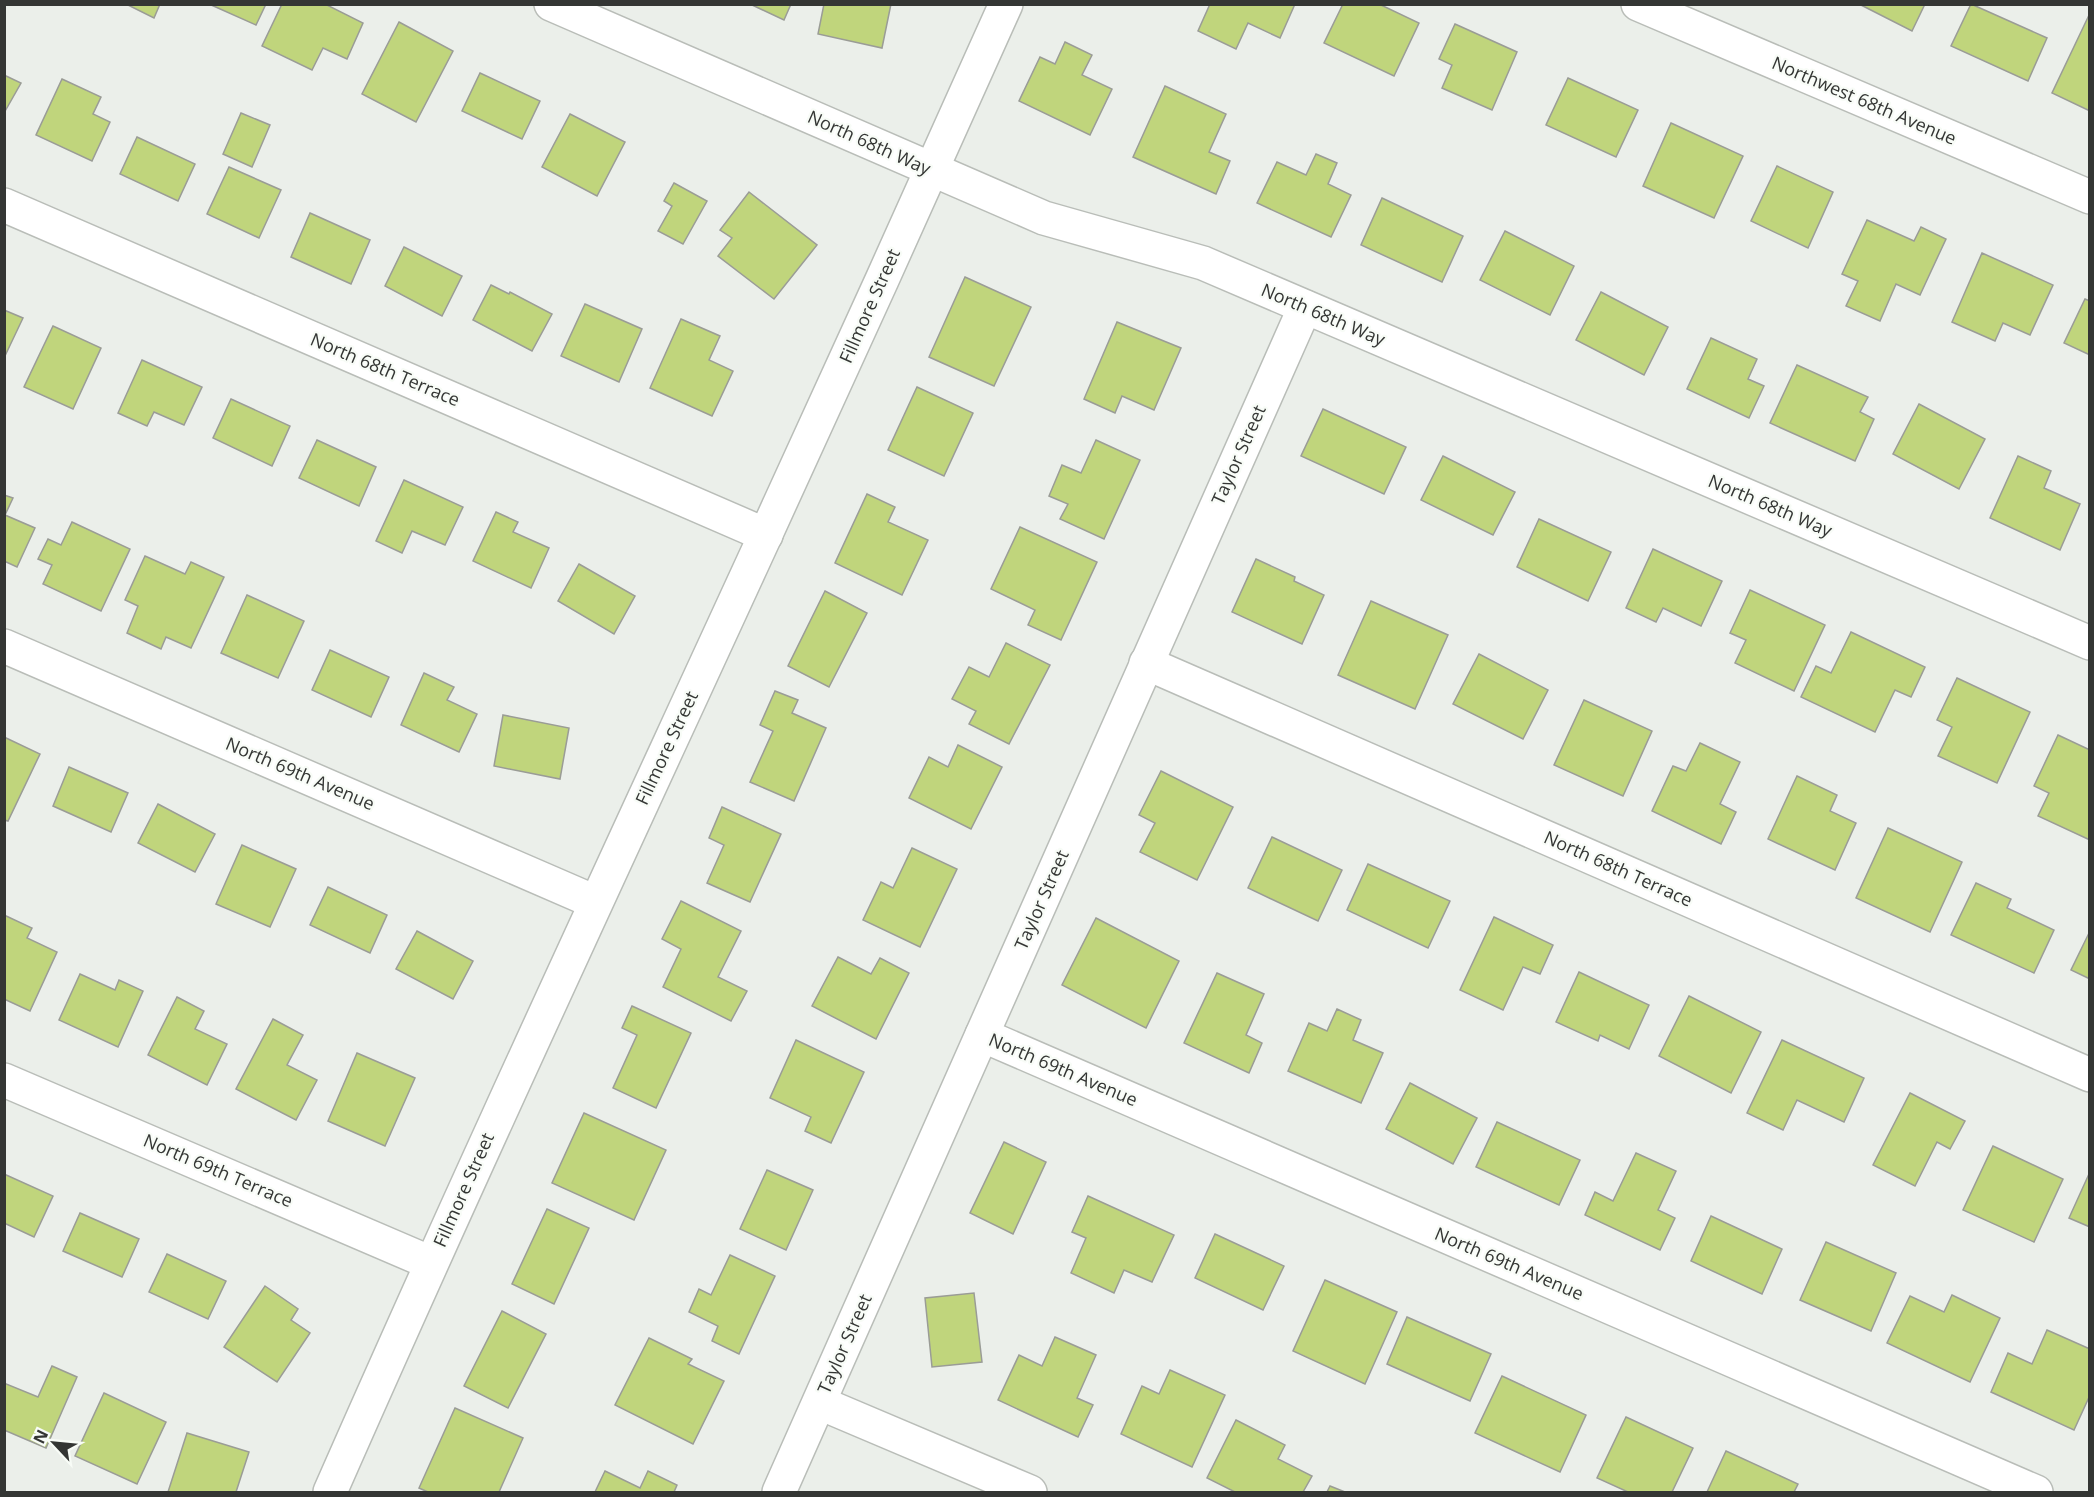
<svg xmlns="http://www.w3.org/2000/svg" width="2094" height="1497" font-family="'Open Sans',sans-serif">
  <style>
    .building { fill: #c0d57c; stroke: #9a9c96; stroke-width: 1.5 }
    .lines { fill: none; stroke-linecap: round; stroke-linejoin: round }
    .street-casing { stroke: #b9bdb8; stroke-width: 36 }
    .street { stroke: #fff; stroke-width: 33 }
    .labels { text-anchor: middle; stroke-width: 4.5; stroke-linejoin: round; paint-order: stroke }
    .street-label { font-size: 18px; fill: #343634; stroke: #f8fcf7 }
  </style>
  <rect width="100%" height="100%" fill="#ebefea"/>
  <g class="building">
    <polygon points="126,4 160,4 154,18"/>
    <polygon points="209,4 266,4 256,25"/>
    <polygon points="282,4 325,4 363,23 347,59 323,48 312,70 262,46"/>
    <polygon points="750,4 791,4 784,20"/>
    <polygon points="824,4 891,4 882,48 818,34"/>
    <polygon points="1210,4 1295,4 1280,38 1248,23 1236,49 1198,31"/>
    <polygon points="1343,4 1379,4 1419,23 1394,76 1324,43"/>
    <polygon points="1859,4 1925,4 1912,31"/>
    <polygon points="1971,4 2047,38 2028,81 1951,46"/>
    <polygon points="2090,13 2090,111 2052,93"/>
    <polygon points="399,22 453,51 416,122 362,94"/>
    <polygon points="1455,24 1517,52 1492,110 1442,88 1452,65 1439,59"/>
    <polygon points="1065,42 1092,55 1082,75 1112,89 1090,135 1019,101 1040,57 1055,64"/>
    <polygon points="480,73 540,101 522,139 462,111"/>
    <polygon points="4,75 21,83 4,113"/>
    <polygon points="1568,78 1638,110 1616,157 1546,125"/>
    <polygon points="62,79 101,97 93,114 110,122 92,161 36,135"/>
    <polygon points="1165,86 1226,114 1209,152 1230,161 1216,194 1133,157"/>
    <polygon points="241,113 270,125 252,167 223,154"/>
    <polygon points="570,114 625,142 597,196 542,167"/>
    <polygon points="1671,123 1743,156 1714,218 1643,186"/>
    <polygon points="137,137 195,164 178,201 120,174"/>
    <polygon points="1316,154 1337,163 1328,184 1351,195 1331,237 1257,203 1277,162 1306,175"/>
    <polygon points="1777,166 1833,192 1808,248 1751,221"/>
    <polygon points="229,167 281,190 259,238 207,214"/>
    <polygon points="674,183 707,201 683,244 658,231 672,206 664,201"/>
    <polygon points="749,192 817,245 774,299 718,256 732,238 720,230"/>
    <polygon points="1382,198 1463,236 1442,282 1361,245"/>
    <polygon points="310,213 370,240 351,284 291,257"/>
    <polygon points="1867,220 1914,241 1921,227 1946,239 1920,295 1896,284 1880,321 1846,306 1858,281 1842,274"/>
    <polygon points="1505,231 1574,266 1550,315 1480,280"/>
    <polygon points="404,247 462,276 442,316 385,286"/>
    <polygon points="1982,253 2053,285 2030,335 2003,323 1995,341 1952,322"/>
    <polygon points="965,277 1031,307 994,386 929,357"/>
    <polygon points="491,285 509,294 510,292 552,314 532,351 473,320"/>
    <polygon points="1601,292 1668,327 1644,375 1576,340"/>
    <polygon points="2085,299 2090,301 2090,355 2064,343"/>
    <polygon points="585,304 642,329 619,382 561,356"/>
    <polygon points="4,310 23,318 4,358"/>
    <polygon points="681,319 720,336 709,360 733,371 712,416 650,388"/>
    <polygon points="1117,322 1181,348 1154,410 1122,396 1115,413 1084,399"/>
    <polygon points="53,326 101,348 73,409 24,387"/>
    <polygon points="1711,338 1757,359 1748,379 1764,386 1749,418 1687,389"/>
    <polygon points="142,360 202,387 184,425 154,412 147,426 118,413"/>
    <polygon points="1797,365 1868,397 1860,412 1874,419 1855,461 1770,423"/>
    <polygon points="917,387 973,413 944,476 888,450"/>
    <polygon points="231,399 290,426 272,466 213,438"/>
    <polygon points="1919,404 1985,439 1959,489 1893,454"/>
    <polygon points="1323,409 1406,447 1384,494 1301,456"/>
    <polygon points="317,440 376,467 359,506 299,478"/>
    <polygon points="1096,440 1140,460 1104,539 1060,519 1068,504 1049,496 1062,465 1081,473"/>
    <polygon points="1443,456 1515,492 1493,535 1421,500"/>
    <polygon points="2018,456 2051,471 2044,488 2080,504 2060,550 1990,518"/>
    <polygon points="404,480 463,507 445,545 412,531 402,553 376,541"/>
    <polygon points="867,494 895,507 888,522 928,540 902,595 835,563"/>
    <polygon points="4,495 13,498 5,515 35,528 17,567 4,561"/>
    <polygon points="496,512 518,522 513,532 549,548 531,588 473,561"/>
    <polygon points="1539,519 1611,552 1588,601 1517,567"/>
    <polygon points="72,522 130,549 101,611 43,584 52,565 38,559 48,539 61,545"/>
    <polygon points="1020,527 1097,562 1061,640 1028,625 1035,610 991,589"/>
    <polygon points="1653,549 1722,581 1701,626 1663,608 1656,622 1626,608"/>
    <polygon points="145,556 185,574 191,562 224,577 191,648 166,637 161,649 127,633 138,606 125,600"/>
    <polygon points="1256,559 1295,577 1294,581 1324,595 1302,644 1232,612"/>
    <polygon points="579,564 635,596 614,634 558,601"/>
    <polygon points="1750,590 1825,625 1794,691 1735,663 1746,640 1730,633"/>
    <polygon points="825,591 867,613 829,687 788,666"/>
    <polygon points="247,595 304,621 278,678 221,653"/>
    <polygon points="1371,601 1448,635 1415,709 1338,675"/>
    <polygon points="1851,632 1925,667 1911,697 1895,690 1875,732 1801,697 1816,666 1831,673"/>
    <polygon points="1006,643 1050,665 1009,744 969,724 976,711 952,699 969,667 989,677"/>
    <polygon points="330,650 389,677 371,717 312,690"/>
    <polygon points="1479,654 1548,690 1523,739 1453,704"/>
    <polygon points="424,673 454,687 447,700 477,714 459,752 401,725"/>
    <polygon points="1957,678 2030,712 1997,783 1938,756 1952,727 1937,720"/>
    <polygon points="775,691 798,700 792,713 826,728 794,801 750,782 773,731 760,725"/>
    <polygon points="1584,700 1652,731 1623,796 1554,765"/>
    <polygon points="503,715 569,728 560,779 494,766"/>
    <polygon points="2058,735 2090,750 2090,840 2038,816 2049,793 2034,786"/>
    <polygon points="4,737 40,754 8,821 4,820"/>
    <polygon points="1700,743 1740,762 1720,804 1736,812 1721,844 1652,811 1673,766 1686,771"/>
    <polygon points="958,745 1002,767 971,829 909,798 929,757 948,767"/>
    <polygon points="69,767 128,793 111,832 53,806"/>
    <polygon points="1161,771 1233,807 1197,880 1140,852 1155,823 1139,815"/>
    <polygon points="1797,776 1837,795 1830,811 1856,823 1835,870 1768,839"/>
    <polygon points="158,804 215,834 195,872 138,843"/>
    <polygon points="722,807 781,834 750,902 707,883 724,845 709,838"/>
    <polygon points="1888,828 1962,862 1930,932 1856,898"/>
    <polygon points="1272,837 1342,870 1318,921 1248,888"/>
    <polygon points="242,845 296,869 270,927 216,904"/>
    <polygon points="912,848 957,869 920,947 863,920 881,882 893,888"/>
    <polygon points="1368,864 1450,901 1428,948 1347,910"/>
    <polygon points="1976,883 2011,899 2007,908 2054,930 2034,973 1951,935"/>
    <polygon points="328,887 387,915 370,953 310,925"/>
    <polygon points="681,901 741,931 718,977 747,991 731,1021 663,987 681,949 662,939"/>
    <polygon points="4,915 32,928 27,938 57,952 30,1011 4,999"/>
    <polygon points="1494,917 1553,945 1540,974 1523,967 1503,1010 1460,990"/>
    <polygon points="1096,918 1179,961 1146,1028 1062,985"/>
    <polygon points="417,931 473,961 453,999 396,969"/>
    <polygon points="2090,931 2090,979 2071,970"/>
    <polygon points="838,957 871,974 880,958 909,973 876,1039 812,1006"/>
    <polygon points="1579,972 1649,1005 1629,1049 1600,1035 1598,1041 1556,1022"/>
    <polygon points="1217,973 1264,994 1246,1035 1262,1043 1249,1073 1184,1043"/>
    <polygon points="80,974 115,990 119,980 143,991 118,1047 59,1020"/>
    <polygon points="1689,996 1761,1032 1731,1093 1659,1056"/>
    <polygon points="177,997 204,1011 195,1029 227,1044 207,1085 148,1055"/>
    <polygon points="632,1006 691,1033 656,1108 613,1088 637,1035 622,1028"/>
    <polygon points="1337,1009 1361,1020 1353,1040 1383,1053 1361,1103 1288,1071 1309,1023 1327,1031"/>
    <polygon points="273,1019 303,1035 287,1065 317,1080 296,1120 236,1089"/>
    <polygon points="796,1040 864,1072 831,1143 805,1131 811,1117 770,1098"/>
    <polygon points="1782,1040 1864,1078 1844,1122 1797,1100 1783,1130 1747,1113"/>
    <polygon points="357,1053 415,1078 385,1146 328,1121"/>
    <polygon points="1410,1083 1477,1118 1453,1164 1386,1129"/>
    <polygon points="1910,1093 1965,1121 1950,1149 1937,1142 1915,1186 1873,1165"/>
    <polygon points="584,1113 666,1150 634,1220 552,1183"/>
    <polygon points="1497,1122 1580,1160 1559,1205 1476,1167"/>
    <polygon points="1004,1142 1046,1162 1013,1234 970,1213"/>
    <polygon points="1993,1146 2063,1179 2034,1242 1963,1210"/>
    <polygon points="1636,1153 1676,1171 1658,1210 1675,1218 1660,1250 1585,1215 1595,1192 1613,1201"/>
    <polygon points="767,1170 813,1190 786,1250 740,1229"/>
    <polygon points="4,1174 53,1196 34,1237 4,1223"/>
    <polygon points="2089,1174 2090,1174 2090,1227 2069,1218"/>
    <polygon points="1088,1196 1174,1235 1152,1282 1124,1270 1114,1293 1071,1273 1086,1238 1072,1232"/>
    <polygon points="547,1209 589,1228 554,1304 512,1284"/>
    <polygon points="80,1213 139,1239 122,1277 63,1251"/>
    <polygon points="1711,1216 1782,1249 1762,1294 1691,1261"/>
    <polygon points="1215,1234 1284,1266 1263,1310 1195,1278"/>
    <polygon points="1826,1242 1896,1273 1871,1331 1800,1300"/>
    <polygon points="167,1254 226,1281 208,1319 149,1292"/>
    <polygon points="730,1255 775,1276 739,1354 712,1341 718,1326 689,1312 699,1289 711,1295"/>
    <polygon points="1325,1280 1397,1312 1365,1384 1293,1351"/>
    <polygon points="265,1286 298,1309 291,1320 310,1333 277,1382 224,1347"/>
    <polygon points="974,1293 982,1362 932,1367 925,1298"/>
    <polygon points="1952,1295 2000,1318 1970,1382 1887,1343 1910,1296 1944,1312"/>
    <polygon points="502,1311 546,1334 508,1408 464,1386"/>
    <polygon points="1407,1317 1491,1354 1470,1401 1387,1364"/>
    <polygon points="2047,1330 2090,1349 2090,1395 2074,1430 1991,1392 2008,1353 2032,1364"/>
    <polygon points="1055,1337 1096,1355 1077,1398 1093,1405 1078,1437 998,1400 1019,1355 1042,1366"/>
    <polygon points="649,1338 692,1359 688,1364 724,1381 693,1444 615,1405"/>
    <polygon points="52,1366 77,1377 46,1448 4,1430 4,1383 38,1397"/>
    <polygon points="1170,1370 1225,1395 1192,1467 1121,1434 1142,1386 1159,1394"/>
    <polygon points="1502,1376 1586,1415 1560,1472 1475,1433"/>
    <polygon points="104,1393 166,1422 137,1484 75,1456"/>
    <polygon points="455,1408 523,1438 499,1492 428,1492 419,1488"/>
    <polygon points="1626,1417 1693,1448 1672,1492 1628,1492 1597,1478"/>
    <polygon points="1236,1420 1285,1445 1278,1459 1312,1476 1303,1492 1235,1492 1207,1478"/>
    <polygon points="187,1433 249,1452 236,1492 168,1492"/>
    <polygon points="1726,1451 1798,1484 1794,1492 1707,1492"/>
    <polygon points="605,1471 640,1488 648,1471 677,1485 674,1492 595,1492"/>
    <polygon points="1330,1486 1345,1492 1327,1492"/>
  </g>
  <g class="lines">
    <g class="street-casing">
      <g id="street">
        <polyline points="551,4 1044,218 1203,263 2090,643"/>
        <polyline points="1638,4 2090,197"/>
        <polyline points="4,205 766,535"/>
        <polyline points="4,646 595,902"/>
        <polyline points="1146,663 2090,1075"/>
        <polyline points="982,1035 2036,1492"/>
        <polyline points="4,1080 431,1263"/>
        <polyline points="820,1403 1030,1492"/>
        <path d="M330 1492C471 1171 619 854 765 536 847 359 926 182 1006 4"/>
        <polyline points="779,1492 1305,307"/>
      </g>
    </g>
    <use href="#street" class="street"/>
  </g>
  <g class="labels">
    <g class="street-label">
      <text transform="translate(1864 101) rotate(23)" y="6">Northwest 68th Avenue</text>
      <text transform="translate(869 143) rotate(24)" y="6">North 68th Way</text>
      <text transform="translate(870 306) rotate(-66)" y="6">Fillmore Street</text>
      <text transform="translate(1323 315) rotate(23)" y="6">North 68th Way</text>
      <text transform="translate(385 370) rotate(23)" y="6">North 68th Terrace</text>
      <text transform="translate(1239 455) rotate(-66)" y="6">Taylor Street</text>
      <text transform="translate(1770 506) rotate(23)" y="6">North 68th Way</text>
      <text transform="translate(667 748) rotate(-65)" y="6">Fillmore Street</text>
      <text transform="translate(300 774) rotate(23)" y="6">North 69th Avenue</text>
      <text transform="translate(1618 869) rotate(24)" y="6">North 68th Terrace</text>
      <text transform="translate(1042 900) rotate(-66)" y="6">Taylor Street</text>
      <text transform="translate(1063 1070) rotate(23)" y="6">North 69th Avenue</text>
      <text transform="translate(218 1171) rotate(23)" y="6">North 69th Terrace</text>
      <text transform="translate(464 1190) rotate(-66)" y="6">Fillmore Street</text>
      <text transform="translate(1509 1264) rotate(23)" y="6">North 69th Avenue</text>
      <text transform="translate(845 1344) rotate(-66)" y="6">Taylor Street</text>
    </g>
  </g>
  <rect width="2094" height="1497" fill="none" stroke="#343634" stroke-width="12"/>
  <g transform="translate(54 1443) rotate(296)" stroke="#f8fcf7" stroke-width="4.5" paint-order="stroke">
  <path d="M0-4.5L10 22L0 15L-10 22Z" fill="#343634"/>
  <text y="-9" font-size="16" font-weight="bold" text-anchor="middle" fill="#343634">N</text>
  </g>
</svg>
